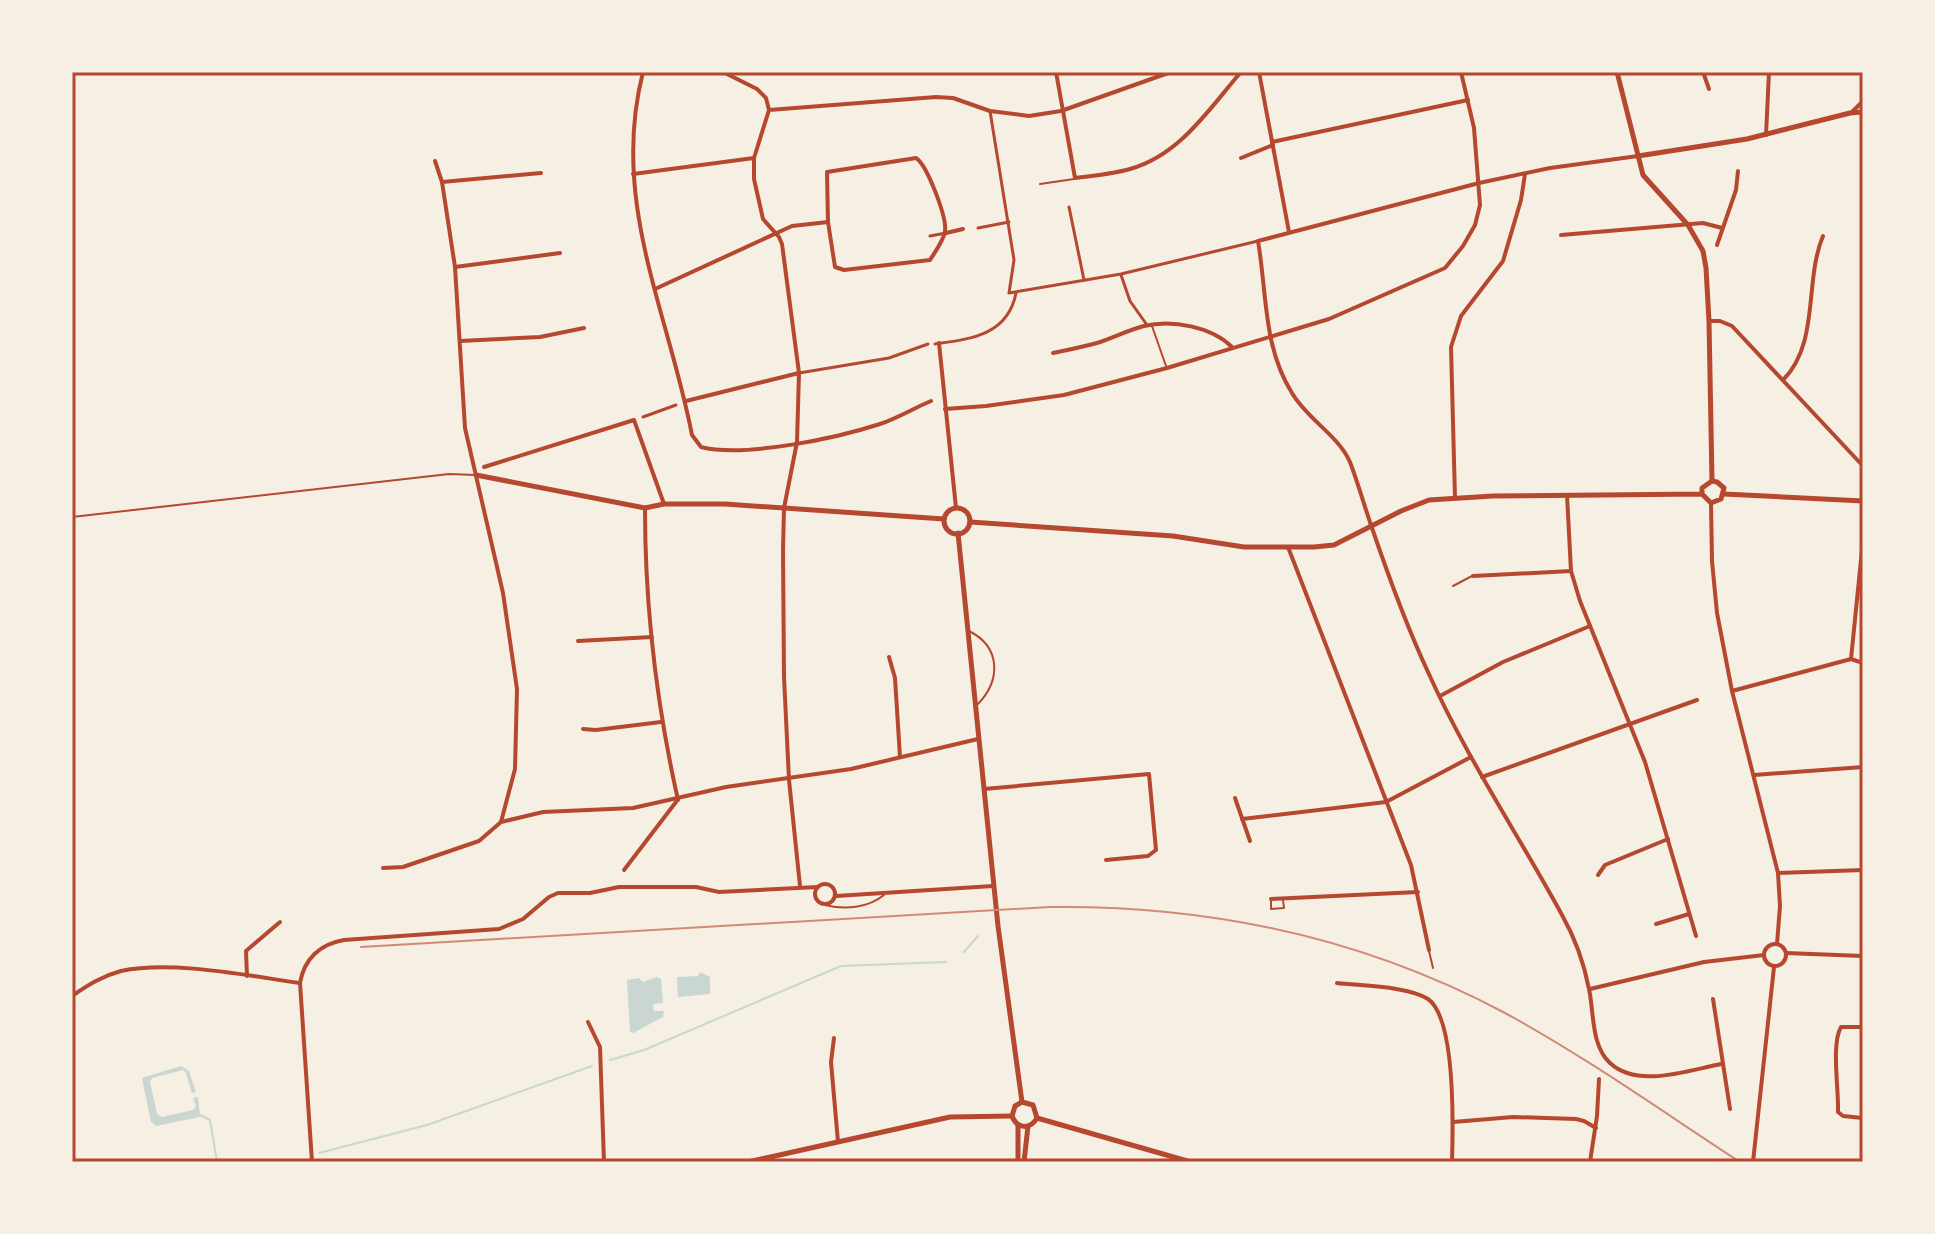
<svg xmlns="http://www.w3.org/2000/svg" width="1935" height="1234" font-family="Jost,sans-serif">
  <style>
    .water { fill: #c9d6d2 }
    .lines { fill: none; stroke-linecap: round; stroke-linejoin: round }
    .stream { stroke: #c9d6d2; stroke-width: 2 }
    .service { stroke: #b5482f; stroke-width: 2 }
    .pedestrian { stroke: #b5482f; stroke-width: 3 }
    .minor { stroke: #b5482f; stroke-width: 4 }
    .tertiary { stroke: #b5482f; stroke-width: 5 }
    .rail { stroke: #cf8b77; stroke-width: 2 }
    .neatline { fill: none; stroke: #b5482f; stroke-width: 3 }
  </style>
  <rect width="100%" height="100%" fill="#f6efe4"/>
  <g class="water">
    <polygon points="700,972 710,977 710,994 678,997 677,977 698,976"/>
    <polygon points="657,977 661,979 663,1003 653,1004 654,1011 664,1011 663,1017 633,1033 630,1032 627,980 639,978 643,982"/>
    <polygon points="181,1066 189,1071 196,1092 192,1093 186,1073 183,1070 152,1078 150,1082 157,1114 162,1117 193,1110 196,1106 193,1098 198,1097 200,1117 156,1126 151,1122 142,1078"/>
  </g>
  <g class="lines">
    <g class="stream">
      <polyline points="964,952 978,936"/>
      <polyline points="610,1060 644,1050 841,966 946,962"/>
      <polyline points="200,1115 210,1120 217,1162"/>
      <polyline points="319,1153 427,1125 592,1066"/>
      <polyline points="290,1162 297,1160"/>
    </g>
    <g class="service">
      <polyline points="1040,184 1074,179"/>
      <polyline points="1152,326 1166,366"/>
      <polyline points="72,517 449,474 476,475"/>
      <polyline points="1453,586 1472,576"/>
      <path d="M969 631C1001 647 1001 680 978 704"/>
      <polyline points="1271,900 1271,909 1284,908 1283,900"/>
      <path d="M825 905C845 910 868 908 884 895"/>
      <polyline points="1429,951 1433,968"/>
    </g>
    <g class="pedestrian">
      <polyline points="990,111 1014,260 1009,293 1121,274 1258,241"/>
      <polyline points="1069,207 1084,280"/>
      <polyline points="978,228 1009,222"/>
      <polyline points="930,236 946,233"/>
      <polyline points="1121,275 1130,301 1147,325"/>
      <path d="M935 344C971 339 1008 335 1016 293"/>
      <polyline points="799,373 889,358 928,344"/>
      <polyline points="643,417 676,405"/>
    </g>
    <g class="minor">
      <path d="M643 72C610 201 668 311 692 435L701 447C744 458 837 438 880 424 898 418 914 408 931 401"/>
      <polyline points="723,72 757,89 766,98 769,110 754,158 754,179 763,219 779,237 782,244 799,373 797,442 784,508 783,550 784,677 789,780 800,886"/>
      <path d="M1056 72 1075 178C1093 176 1112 174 1130 169 1180 155 1209 109 1241 72"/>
      <polyline points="1259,72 1289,232"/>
      <polyline points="1703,72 1709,89"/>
      <polyline points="769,110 936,97 953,98 990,111 1029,116 1061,111 1171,72"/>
      <polyline points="1852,112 1863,101"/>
      <polyline points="1766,135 1769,72"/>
      <polyline points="1272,142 1468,100"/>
      <path d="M1638 156 1550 168 1479 183 1258 241C1267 293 1263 347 1292 393 1307 419 1338 435 1350 462 1358 483 1364 505 1371 525 1388 575 1406 625 1428 672 1466 757 1518 834 1562 915 1575 938 1584 963 1589 989 1594 1012 1591 1046 1610 1063 1638 1089 1689 1070 1721 1064"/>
      <path d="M916 158C927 165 947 217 945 231 944 240 935 252 930 260L844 270 835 267 828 222 827 172Z"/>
      <polyline points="1241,158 1273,145"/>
      <polyline points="633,174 754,158"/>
      <polyline points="442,182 541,173"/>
      <polyline points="946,233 963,229"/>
      <polyline points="1561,235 1703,223 1722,228"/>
      <polyline points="1717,245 1736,190 1738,171"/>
      <polyline points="455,267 560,253"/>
      <polyline points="655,289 792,226 828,222"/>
      <polyline points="1709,321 1720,321 1732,326 1863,466"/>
      <polyline points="460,341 540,337 584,328"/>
      <polyline points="939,343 956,508"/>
      <path d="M1053 353C1068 350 1082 347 1097 343 1113 338 1128 330 1144 326 1172 319 1212 327 1232 347"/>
      <path d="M1783 380C1820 343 1804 281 1823 236"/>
      <polyline points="686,401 799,373"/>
      <polyline points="945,409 986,406 1064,395 1167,368 1329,319 1445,268 1463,246 1475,225 1480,205 1474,128 1461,72"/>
      <polyline points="484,467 634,420 664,504"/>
      <polyline points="1567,495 1571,571 1580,601 1645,762 1696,936"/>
      <polyline points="1455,498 1451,347 1461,316 1503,261 1521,200 1525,174"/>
      <polyline points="1711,503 1712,561 1717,613 1732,691 1778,873 1780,906 1777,944"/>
      <path d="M645 509C645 609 656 702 678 800"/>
      <polyline points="1288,547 1411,865 1429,950"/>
      <polyline points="1473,576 1571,571"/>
      <polyline points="578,641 652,637"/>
      <polyline points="889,657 895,678 900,757"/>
      <polyline points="1851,659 1863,540"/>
      <polyline points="1732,691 1851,659 1863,663"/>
      <polyline points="1440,696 1503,662 1590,626"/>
      <polyline points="583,729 596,730 661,722"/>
      <polyline points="1754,775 1863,767"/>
      <polyline points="1482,777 1697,700"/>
      <polyline points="984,789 1149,774 1156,850 1148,856 1106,860"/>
      <polyline points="1235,798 1250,841"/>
      <polyline points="1242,819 1386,802 1471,757"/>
      <polyline points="501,822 543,812 633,808 726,787 851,769 978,739"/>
      <polyline points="383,868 403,867 479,841 501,822 515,769 517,689 503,593 465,428 455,267 442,182 435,161"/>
      <polyline points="624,870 676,802"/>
      <polyline points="1778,873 1863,870"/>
      <polyline points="1598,875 1605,865 1668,839"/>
      <circle cx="825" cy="894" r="10"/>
      <polyline points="836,896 993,886"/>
      <polyline points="1271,899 1418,892"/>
      <polyline points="1656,924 1689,914"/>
      <circle cx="1775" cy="955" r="11"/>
      <polyline points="1786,953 1863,956"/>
      <polyline points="247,976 246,951 280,922"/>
      <path d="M1337 983C1361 986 1408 986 1428 999 1456 1019 1453 1129 1452 1162"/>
      <polyline points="1590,989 1704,962 1764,955"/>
      <path d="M72 996C88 985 102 976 121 971 172 960 249 976 300 983"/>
      <polyline points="1713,999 1730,1109"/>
      <polyline points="588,1022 600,1047 604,1162"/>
      <path d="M1863 1027H1841C1831 1044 1839 1090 1838 1112L1843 1116 1863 1118"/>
      <polyline points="834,1038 831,1062 838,1142"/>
      <polyline points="1453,1122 1513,1117 1576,1119 1584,1121 1596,1128"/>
      <path d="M312 1162 300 983C304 959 320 944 344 940L499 929 523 919 549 897 558 893H590L619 887H696L719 892 818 887"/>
      <polyline points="1590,1162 1597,1116 1599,1079"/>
      <polyline points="1753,1162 1774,967"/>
    </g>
    <g class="tertiary">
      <polyline points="1617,72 1643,175 1688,225 1703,251 1706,268 1709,321 1712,481"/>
      <polyline points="1638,156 1747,139 1850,113 1863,112"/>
      <polyline points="476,475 645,508 664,504 725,504 944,519"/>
      <polyline points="1724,494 1863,501"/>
      <circle cx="957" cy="521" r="13"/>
      <polyline points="970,522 1173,536 1244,547 1314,547 1334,545 1401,511 1429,500 1493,496 1702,494 1711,503 1721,499 1724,488 1717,482 1712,481 1702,488 1702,494"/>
      <polyline points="958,533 998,926 1022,1102"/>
      <polyline points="1022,1102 1033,1105 1037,1118"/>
      <path d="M1012 1116C1017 1129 1030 1130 1037 1118"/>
      <polyline points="1012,1116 1015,1106 1022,1102"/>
      <polyline points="1037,1118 1191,1162"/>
      <polyline points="1018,1125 1018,1162"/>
      <polyline points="748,1162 950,1117 1012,1116"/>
      <polyline points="1024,1162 1028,1126"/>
    </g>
    <path class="rail" d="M361 947 1050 907C1209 905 1364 938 1505 1013 1586 1057 1663 1112 1740 1162"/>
  </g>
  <rect width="1935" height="1234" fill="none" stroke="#f6efe4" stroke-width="148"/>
  <rect x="74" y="74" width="1787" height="1086" class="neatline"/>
</svg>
